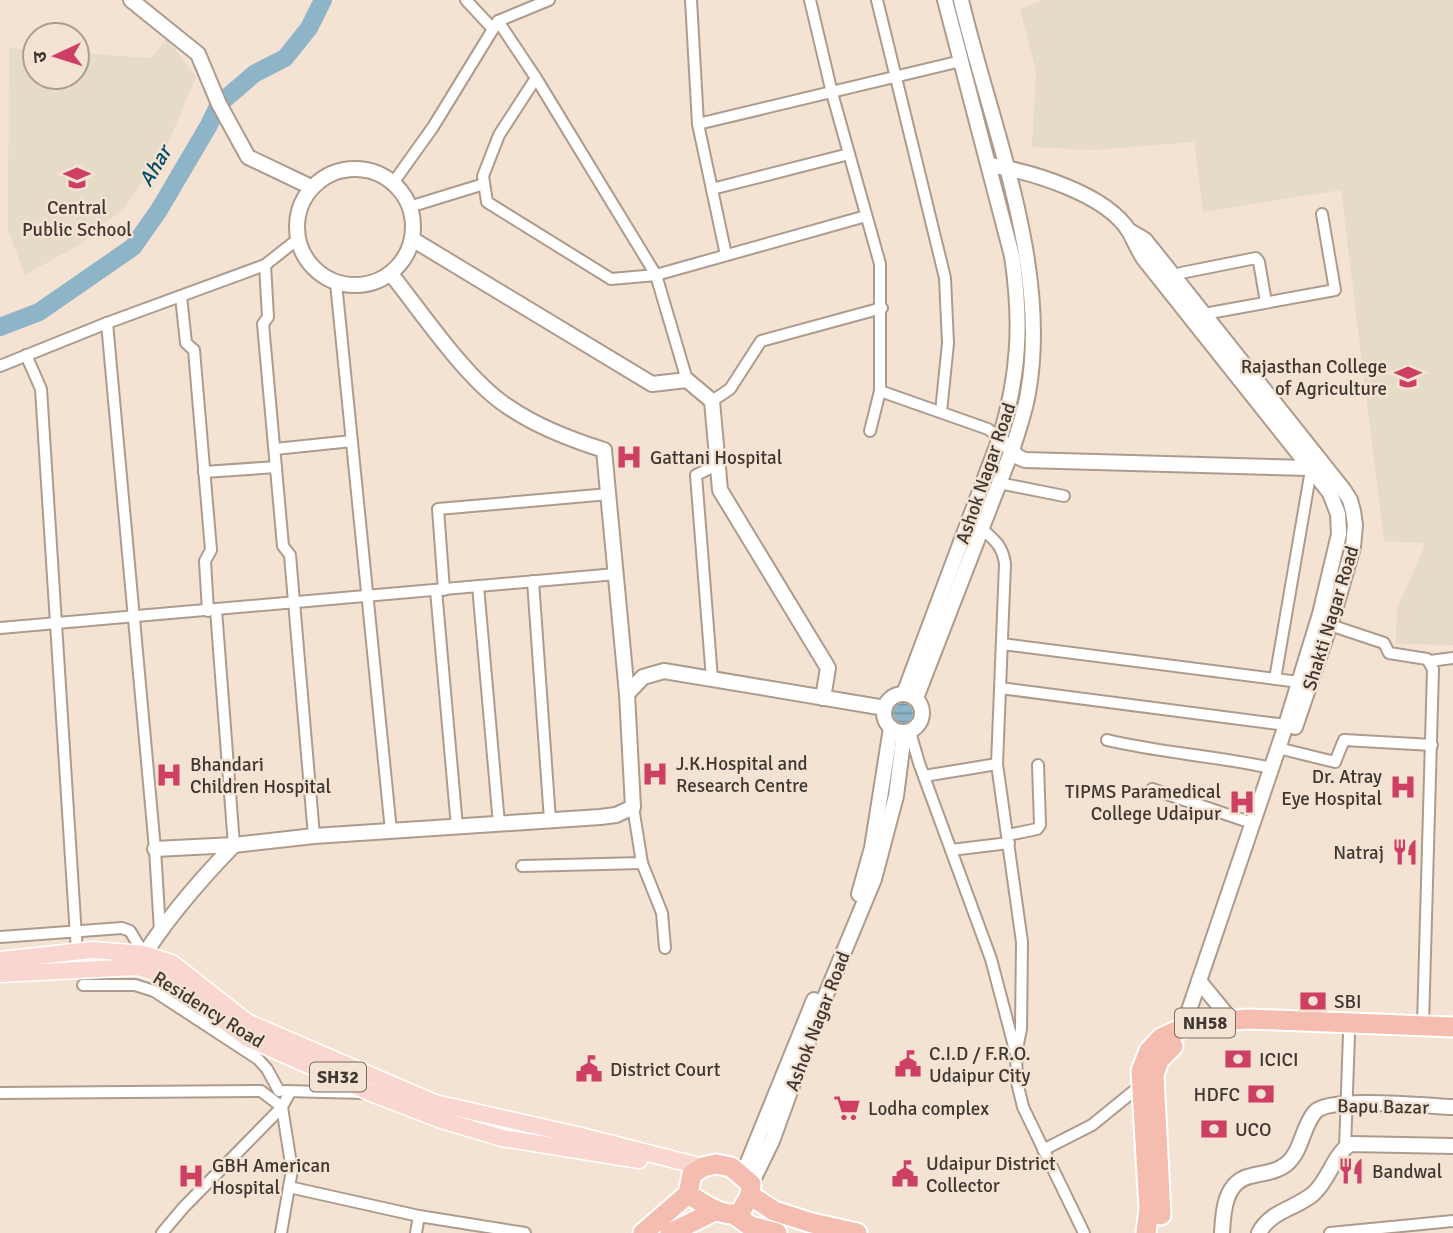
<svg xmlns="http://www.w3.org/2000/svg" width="1453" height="1233" font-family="Signika,'Noto Sans Devanagari',sans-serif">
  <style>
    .education { fill: #e5dbc6 }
    .water { fill: url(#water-rules) }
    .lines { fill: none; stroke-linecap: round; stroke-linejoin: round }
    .river { stroke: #8eb4c8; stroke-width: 18 }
    .street-casing { stroke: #ad9c8d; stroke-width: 14 }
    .secondary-casing { stroke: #ad9c8d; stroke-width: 18 }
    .primary-casing { stroke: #fff; stroke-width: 19 }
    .highway-casing { stroke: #fff; stroke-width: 23 }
    .street { stroke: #fff; stroke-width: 10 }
    .secondary { stroke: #fff; stroke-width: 14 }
    .primary { stroke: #f9d7d0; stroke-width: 16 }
    .highway { stroke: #f5bdb0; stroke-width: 19 }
    .labels { text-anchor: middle; stroke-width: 5; stroke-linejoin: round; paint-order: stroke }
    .shield { fill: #f4e2d3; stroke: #756b62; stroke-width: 2 }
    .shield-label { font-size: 18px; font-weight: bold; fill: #3f3832 }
    .poi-label { font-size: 19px; fill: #3f3832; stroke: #f4e2d3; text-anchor: start }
    .street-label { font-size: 19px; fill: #3f3832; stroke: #f4e2d3 }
    .water-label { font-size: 21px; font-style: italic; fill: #004d68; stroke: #f4e2d3 }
  </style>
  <defs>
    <pattern id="water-rules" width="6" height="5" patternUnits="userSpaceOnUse" patternTransform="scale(1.75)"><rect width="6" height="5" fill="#8eb4c8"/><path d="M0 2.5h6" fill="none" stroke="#7593a3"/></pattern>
  </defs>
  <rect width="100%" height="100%" fill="#f4e2d3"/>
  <g class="education">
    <polygon points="1043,0 1453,0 1453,645 1396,644 1397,609 1426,543 1384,541 1341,190 1203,212 1194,142 1091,150 1032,147 1036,71 1020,9"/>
    <polygon points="167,39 196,77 165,150 125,207 82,243 25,275 8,230 9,48 35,50 35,77 77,77 77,53 151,58"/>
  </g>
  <circle class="water" cx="903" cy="713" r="10"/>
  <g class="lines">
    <polyline class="river" points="0,327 39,312 133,247 159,210 209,125 219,104 254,74 285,58 309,28 323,0"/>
    <g class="street-casing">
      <g id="street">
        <polyline points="466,0 493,29"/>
        <polyline points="549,0 498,21 536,78 656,275 687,380"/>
        <polyline points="691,0 698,124 961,61"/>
        <polyline points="810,0 832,93 880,264 880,391 988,429 1000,438"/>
        <polyline points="877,0 945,278 948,343 941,412"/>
        <polyline points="536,78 499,135 483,176 487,202 611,279 656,275 866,216"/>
        <polyline points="698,124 726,255"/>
        <polyline points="393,183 433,127 498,21"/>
        <polyline points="712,189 849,154"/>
        <polyline points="409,207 484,184"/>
        <polyline points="265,265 268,317 263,324 283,546 290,555 314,836"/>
        <polyline points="1169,281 1181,273 1256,258 1259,262 1266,302"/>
        <polyline points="336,283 391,831"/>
        <polyline points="181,296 186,343 194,350 211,550 205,561 208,611"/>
        <polyline points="1204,314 1335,290 1322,214"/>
        <polyline points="107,323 155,849 160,931"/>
        <polyline points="26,355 41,389 78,968"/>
        <polyline points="0,366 107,323 265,265 298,239"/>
        <polyline points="712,401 730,389 761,341 882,308"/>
        <polyline points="870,431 880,391"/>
        <polyline points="275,449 352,441"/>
        <polyline points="204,472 276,467"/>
        <polyline points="999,483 1064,496"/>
        <path d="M982 529C995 540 1003 547 1005 564L997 764 1022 942 1021 1029 1016 1054"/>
        <polyline points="533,581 550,820"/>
        <polyline points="478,586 499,824"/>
        <polyline points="436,590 457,827"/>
        <polyline points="444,590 438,509 609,494"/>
        <polyline points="216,610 234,845"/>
        <polyline points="1330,625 1384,643 1389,653 1427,659 1433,669 1423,1025"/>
        <polyline points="0,628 616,574"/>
        <polyline points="1002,644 1299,682"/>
        <polyline points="1430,661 1453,658"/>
        <polyline points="712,679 696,475 717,465"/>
        <polyline points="1275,679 1312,464"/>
        <polyline points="1000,688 1286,725"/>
        <polyline points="910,732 919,763 991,959 1016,1054 1017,1082 1023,1107 1084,1233"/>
        <path d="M1107 740C1161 753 1217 756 1271 768"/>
        <polyline points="1278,748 1335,762 1344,740 1432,745"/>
        <polyline points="924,776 997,764"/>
        <polyline points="1152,789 1252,823"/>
        <polyline points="1008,835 1037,829 1040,825 1038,765"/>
        <polyline points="951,850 1009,843"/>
        <polyline points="642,863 662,913 665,948"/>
        <polyline points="522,866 642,863 633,807"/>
        <polyline points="0,937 122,928 130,931 144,954"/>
        <polyline points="83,985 135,985 154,991 258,1059 267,1069 279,1091"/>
        <polyline points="285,1091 364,1093"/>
        <polyline points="0,1093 261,1091 282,1107 292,1170 281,1233"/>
        <polyline points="1345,1148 1349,1034"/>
        <polyline points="1043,1150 1092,1125 1140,1086"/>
        <polyline points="289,1187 419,1216 416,1233"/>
        <polyline points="419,1216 525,1233"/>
        <polyline points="162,1233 183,1208 282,1107 290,1092"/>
        <polyline points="1330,1233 1453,1221"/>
      </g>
    </g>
    <g class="secondary-casing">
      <g id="secondary">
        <polyline points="131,0 198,54 219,104 248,157 311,187"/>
        <path d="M990 165C1031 172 1105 193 1129 231 1134 240 1138 250 1144 259L1330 493 1338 514 1339 534 1320 614 1286 725 1183 1028"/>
        <circle cx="355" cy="227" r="58"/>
        <polyline points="1128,230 1145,240 1343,489 1350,500 1353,511 1355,525 1353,547 1334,613 1295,727"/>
        <polyline points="412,239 652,384 687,380 712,401 720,490 828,668 823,698"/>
        <path d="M391 274C423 314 468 382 510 408 538 427 572 440 604 450L627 694"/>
        <polyline points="1006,444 1018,457 1025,460 1309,468"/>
        <circle cx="903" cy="713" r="19"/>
        <path d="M904 694 1000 438C1019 375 1022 322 1012 256L945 0"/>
        <path d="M916 698 1012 450C1018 431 1025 412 1028 393 1051 266 990 124 961 0"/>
        <polyline points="155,849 234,845"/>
        <polyline points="859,894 872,848 891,728"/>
        <path d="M139 963C165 920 199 881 234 845L314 836 600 817 616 815 633 807 627 694 643 677 664 671 885 708"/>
        <polyline points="1199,981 1231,1020"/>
        <polyline points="742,1177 814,1000"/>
        <polyline points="751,1184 772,1141 818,1014 874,879 896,796 904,733"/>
        <path d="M1222 1233C1223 1211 1225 1181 1251 1176 1261 1173 1273 1173 1282 1167 1302 1156 1301 1128 1315 1112 1329 1096 1428 1106 1453 1107"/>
        <path d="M1259 1233C1270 1211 1295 1209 1313 1194 1329 1180 1333 1156 1350 1144L1453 1146"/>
      </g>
    </g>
    <g class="primary-casing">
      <g id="primary">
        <polyline points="0,960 92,950 144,954 172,963 247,1022 435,1103 577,1135 703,1167"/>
        <polyline points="0,974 137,967 161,974 247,1038 371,1093 441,1120 502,1138 639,1160"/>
      </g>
    </g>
    <g class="highway-casing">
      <g id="highway">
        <path d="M716 1164 731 1167 751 1184 750 1195 740 1213C721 1218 703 1203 688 1194L692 1174 703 1167Z"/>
        <polyline points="750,1195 774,1211 812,1223 857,1233"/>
        <polyline points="735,1215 750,1226 777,1233"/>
        <polyline points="1161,1215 1154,1075 1159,1060 1173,1046"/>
        <polyline points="643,1233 688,1194"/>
        <polyline points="670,1233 715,1211"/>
        <polyline points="1146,1233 1149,1209 1141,1071 1149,1051 1161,1038 1183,1028 1209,1022 1248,1019 1453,1027"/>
      </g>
    </g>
    <use href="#street" class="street"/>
    <use href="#secondary" class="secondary"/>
    <use href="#primary" class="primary"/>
    <use href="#highway" class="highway"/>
  </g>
  <defs>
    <g id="school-bare" transform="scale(2.1)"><path d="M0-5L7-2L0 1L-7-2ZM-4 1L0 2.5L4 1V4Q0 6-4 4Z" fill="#ce3f64" stroke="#f4e2d3" stroke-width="2.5" paint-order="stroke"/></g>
    <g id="university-bare" transform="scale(2.1)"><path d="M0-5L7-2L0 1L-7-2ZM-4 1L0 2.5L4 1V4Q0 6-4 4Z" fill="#ce3f64" stroke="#f4e2d3" stroke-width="2.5" paint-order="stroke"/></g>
    <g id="hospital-bare" transform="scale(2.1)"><path d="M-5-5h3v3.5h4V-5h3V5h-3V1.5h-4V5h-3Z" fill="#ce3f64" stroke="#f4e2d3" stroke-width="2.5" paint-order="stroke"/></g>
    <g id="restaurant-bare" transform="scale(2.1)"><path d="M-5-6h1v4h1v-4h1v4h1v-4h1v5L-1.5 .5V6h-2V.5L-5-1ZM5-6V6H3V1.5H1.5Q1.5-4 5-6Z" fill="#ce3f64" stroke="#f4e2d3" stroke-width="2.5" paint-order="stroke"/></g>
    <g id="bank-bare" transform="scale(2.1)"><path d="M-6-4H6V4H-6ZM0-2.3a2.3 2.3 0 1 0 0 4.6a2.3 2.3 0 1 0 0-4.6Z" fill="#ce3f64" stroke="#f4e2d3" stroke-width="2.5" paint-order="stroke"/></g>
    <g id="civic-bare" transform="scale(2.1)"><path d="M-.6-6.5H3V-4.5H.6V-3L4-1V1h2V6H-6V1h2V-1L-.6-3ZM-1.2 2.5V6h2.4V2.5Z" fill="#ce3f64" stroke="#f4e2d3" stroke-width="2.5" paint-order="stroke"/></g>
    <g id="supermarket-bare" transform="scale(2.1)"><path d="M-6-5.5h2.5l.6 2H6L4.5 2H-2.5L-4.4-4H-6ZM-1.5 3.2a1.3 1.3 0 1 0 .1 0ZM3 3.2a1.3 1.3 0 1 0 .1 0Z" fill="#ce3f64" stroke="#f4e2d3" stroke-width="2.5" paint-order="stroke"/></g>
  </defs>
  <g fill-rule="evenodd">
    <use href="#school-bare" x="77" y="178"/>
    <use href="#university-bare" x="1408" y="377"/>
    <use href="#hospital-bare" x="629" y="457"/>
    <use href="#hospital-bare" x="655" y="774"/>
    <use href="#hospital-bare" x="169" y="775"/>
    <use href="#hospital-bare" x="1403" y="787"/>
    <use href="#hospital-bare" x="1242" y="802"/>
    <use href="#restaurant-bare" x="1405" y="852"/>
    <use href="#bank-bare" x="1313" y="1001"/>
    <use href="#bank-bare" x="1238" y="1059"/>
    <use href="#civic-bare" x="908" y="1064"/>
    <use href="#civic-bare" x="589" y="1069"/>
    <use href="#bank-bare" x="1261" y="1094"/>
    <use href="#supermarket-bare" x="847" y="1108"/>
    <use href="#bank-bare" x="1214" y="1129"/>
    <use href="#restaurant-bare" x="1351" y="1171"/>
    <use href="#civic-bare" x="905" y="1174"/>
    <use href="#hospital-bare" x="191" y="1176"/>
  </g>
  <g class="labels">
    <g class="shield">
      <rect x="1175" y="1008.5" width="60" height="29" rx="5"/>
      <rect x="310" y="1062.5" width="56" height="29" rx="5"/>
    </g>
    <g class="shield-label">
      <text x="1205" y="1029">NH58</text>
      <text x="338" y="1083">SH32</text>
    </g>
    <g class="poi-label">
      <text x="77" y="214" text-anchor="middle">Central<tspan x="77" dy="22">Public School</tspan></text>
      <text x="1387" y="373" text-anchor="end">Rajasthan College<tspan x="1387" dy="22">of Agriculture</tspan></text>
      <text x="650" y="464">Gattani Hospital</text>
      <text x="676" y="770">J.K.Hospital and<tspan x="676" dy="22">Research Centre</tspan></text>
      <text x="190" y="771">Bhandari<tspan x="190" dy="22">Children Hospital</tspan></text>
      <text x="1382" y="783" text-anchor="end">Dr. Atray<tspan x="1382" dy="22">Eye Hospital</tspan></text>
      <text x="1221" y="798" text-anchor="end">TIPMS Paramedical<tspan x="1221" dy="22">College Udaipur</tspan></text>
      <text x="1384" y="859" text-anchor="end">Natraj</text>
      <text x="1334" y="1008">SBI</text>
      <text x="929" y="1060">C.I.D / F.R.O.<tspan x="929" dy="22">Udaipur City</tspan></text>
      <text x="1259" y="1066">ICICI</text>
      <text x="610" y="1076">District Court</text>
      <text x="1240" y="1101" text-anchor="end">HDFC</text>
      <text x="868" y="1115">Lodha complex</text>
      <text x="1235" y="1136">UCO</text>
      <text x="926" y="1170">Udaipur District<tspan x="926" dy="22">Collector</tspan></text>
      <text x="212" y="1172">GBH American<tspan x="212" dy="22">Hospital</tspan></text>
      <text x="1372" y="1178">Bandwal</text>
    </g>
    <g class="street-label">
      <text transform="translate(985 473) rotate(-71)" y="7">Ashok Nagar Road</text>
      <text transform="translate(1330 618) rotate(-73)" y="7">Shakti Nagar Road</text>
      <text transform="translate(209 1009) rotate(32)" y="7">Residency Road</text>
      <text transform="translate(817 1021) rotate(-69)" y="7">Ashok Nagar Road</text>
      <text transform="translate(1383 1106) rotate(1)" y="7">Bapu Bazar</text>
    </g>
    <g class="water-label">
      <text transform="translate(155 166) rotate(-59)" y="7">Ahar</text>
    </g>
  </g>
  <g transform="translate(56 56) rotate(266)"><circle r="33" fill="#f4e2d3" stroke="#ac9e93" stroke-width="2"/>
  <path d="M0-5L12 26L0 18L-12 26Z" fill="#ce3f64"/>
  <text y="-10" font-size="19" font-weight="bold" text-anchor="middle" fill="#3f3832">उ</text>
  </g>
</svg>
